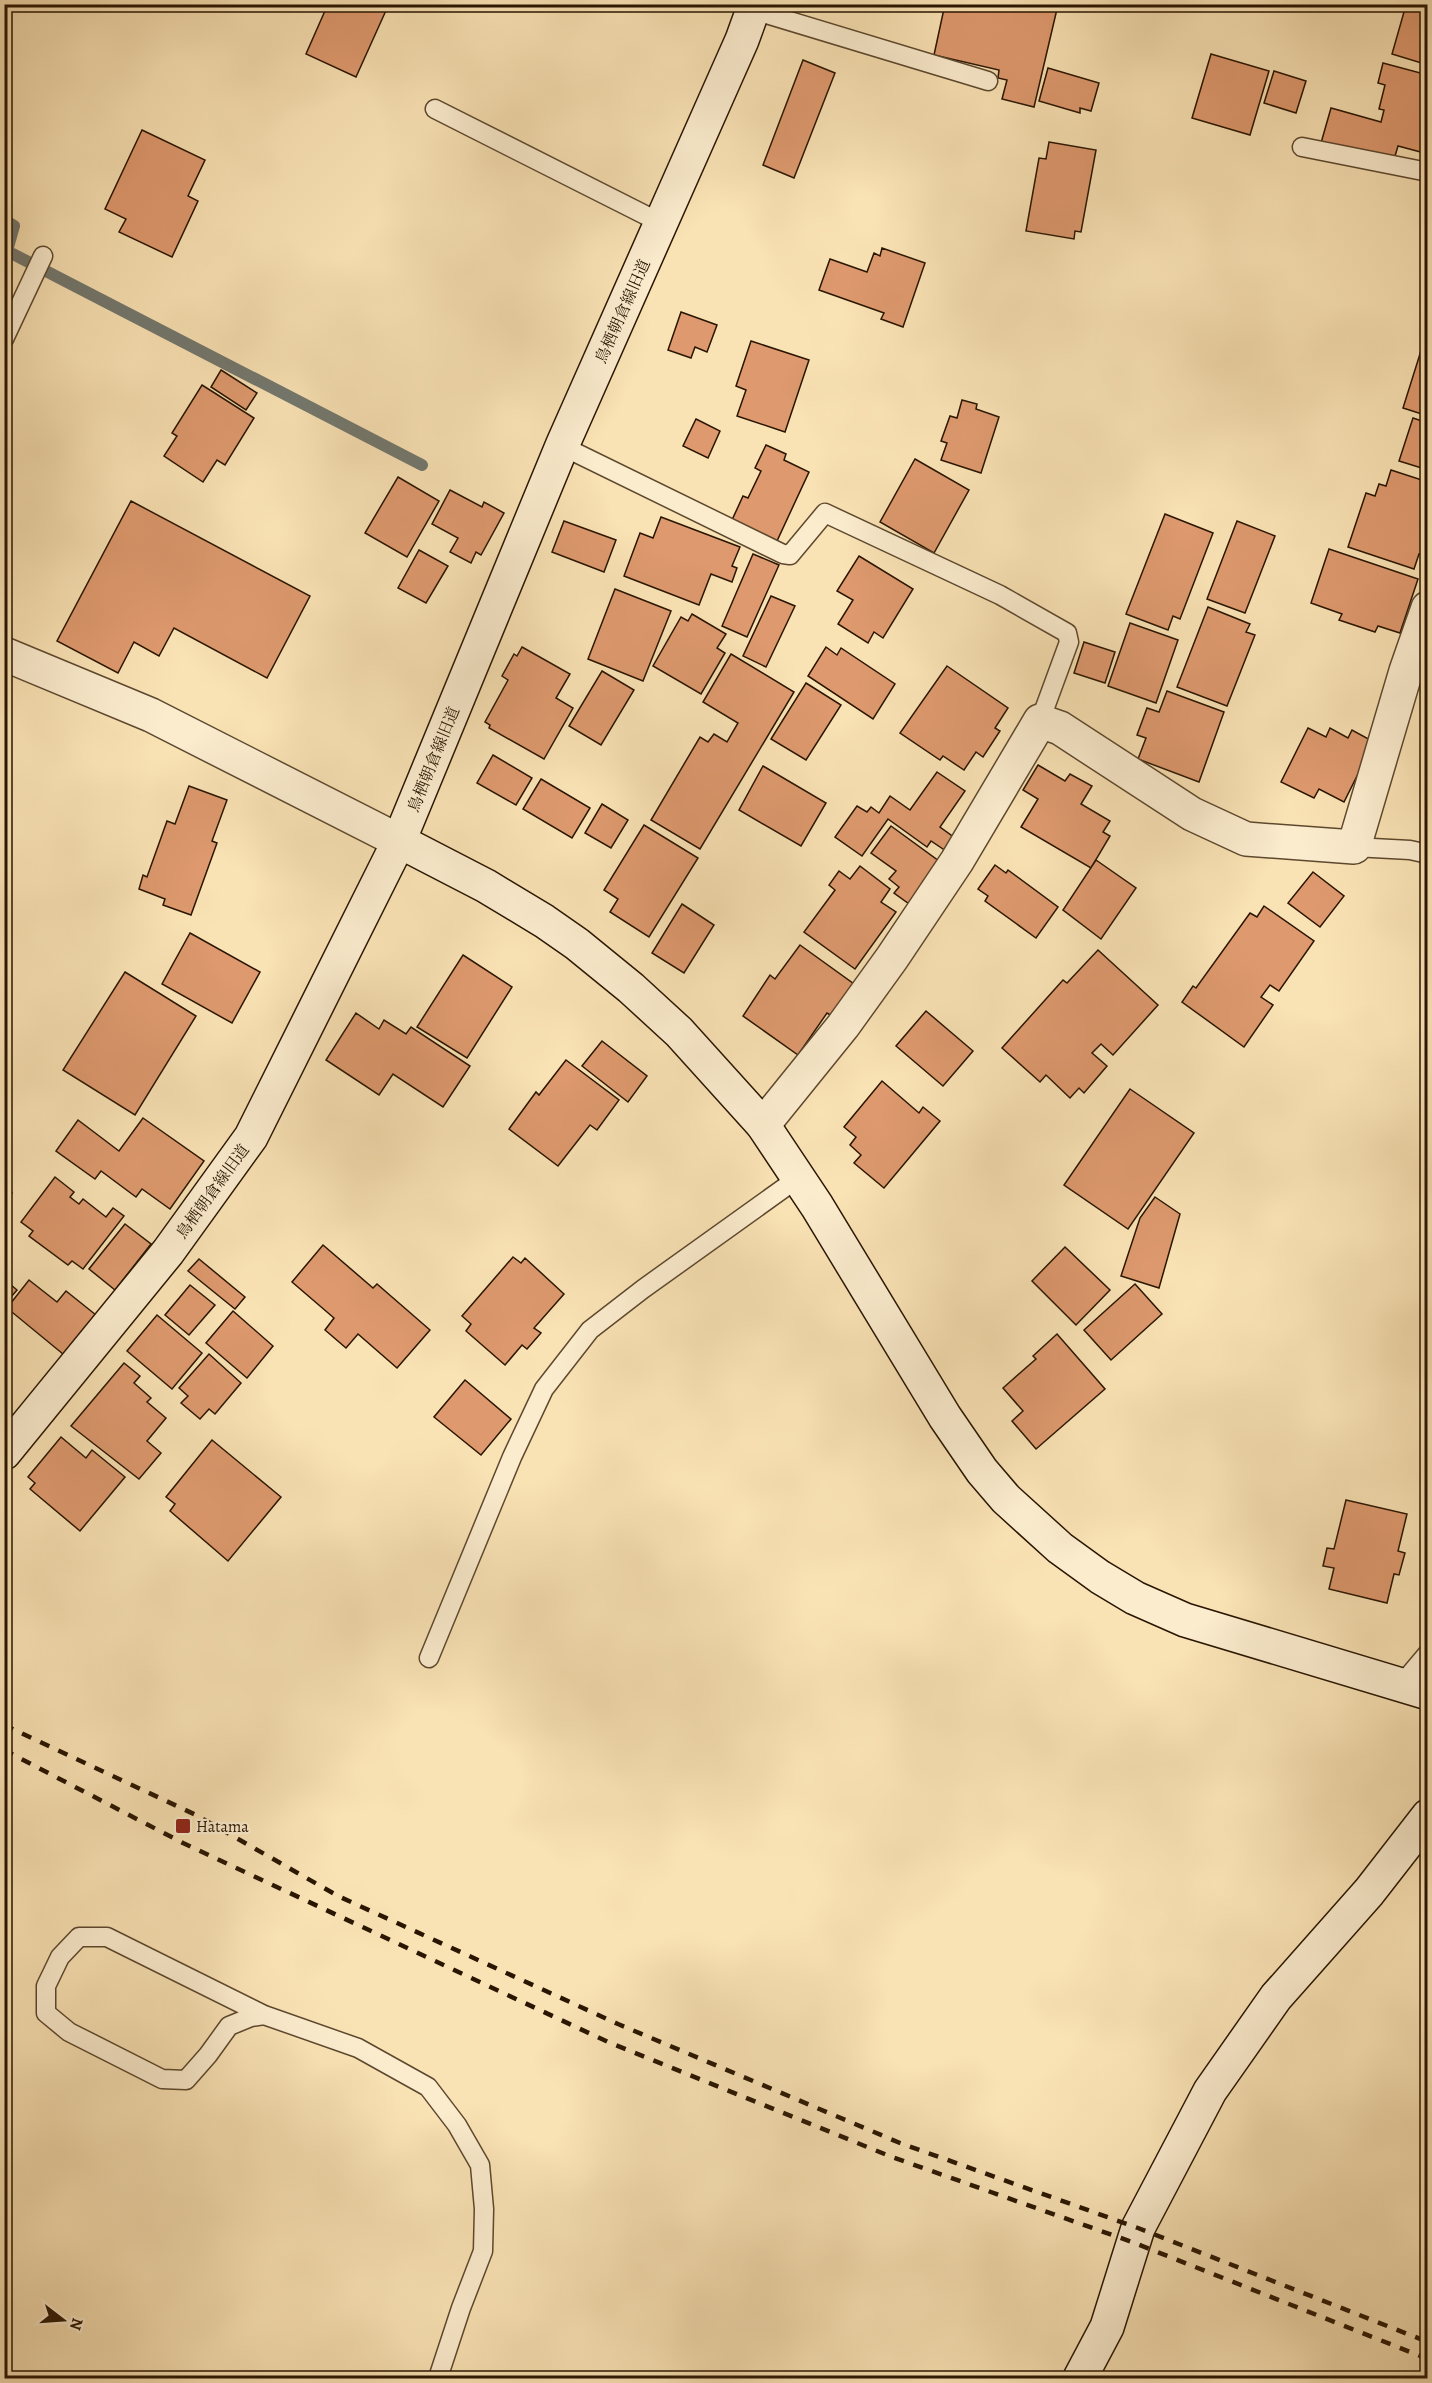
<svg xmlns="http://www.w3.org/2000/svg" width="1432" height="2383" font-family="Alegreya,'Noto Serif JP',serif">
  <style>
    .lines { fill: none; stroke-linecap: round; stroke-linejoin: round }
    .stream { stroke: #73786f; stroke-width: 12 }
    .building { fill: #de996e; stroke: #291501; stroke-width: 1.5 }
    .lane-casing { stroke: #5d482e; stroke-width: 21 }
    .street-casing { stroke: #5d482e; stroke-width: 36 }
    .secondary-casing { stroke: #291501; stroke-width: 36 }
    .lane { stroke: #fbecce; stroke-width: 18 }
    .street { stroke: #fbecce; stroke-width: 33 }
    .secondary { stroke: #fbecce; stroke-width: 33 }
    .rail { stroke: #291501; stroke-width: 4.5; stroke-dasharray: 10 10; stroke-linecap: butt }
    .poi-dot { fill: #8f2418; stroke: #fbecce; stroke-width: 2 }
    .labels { text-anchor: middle; stroke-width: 4.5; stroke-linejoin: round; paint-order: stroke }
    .street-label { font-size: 16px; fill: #291501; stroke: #fbecce }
    .poi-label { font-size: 16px; fill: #291501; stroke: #fbecce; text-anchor: start }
  </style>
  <rect width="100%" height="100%" fill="#f9e2b4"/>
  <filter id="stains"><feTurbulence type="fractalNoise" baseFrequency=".00333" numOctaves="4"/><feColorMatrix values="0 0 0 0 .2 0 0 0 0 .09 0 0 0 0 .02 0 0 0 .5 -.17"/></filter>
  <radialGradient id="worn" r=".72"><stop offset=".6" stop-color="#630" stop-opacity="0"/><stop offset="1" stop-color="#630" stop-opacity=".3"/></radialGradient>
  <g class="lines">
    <polyline class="stream" points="4,220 14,226 7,251 422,465"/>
  </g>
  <g class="building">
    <polygon points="328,4 388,6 356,77 306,54"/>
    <polygon points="945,4 954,6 954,4 1035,4 1057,9 1034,107 1002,99 1007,80 998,78 999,70 934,55"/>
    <polygon points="1411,4 1428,4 1428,65 1392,54 1406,5"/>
    <polygon points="1211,54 1269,71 1250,135 1192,118"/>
    <polygon points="803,60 835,73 794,178 763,165"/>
    <polygon points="1383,63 1428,75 1428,154 1398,146 1393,163 1321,143 1331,108 1381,122 1384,110 1379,109 1385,85 1378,83"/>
    <polygon points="1048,68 1099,83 1091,111 1080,108 1080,113 1039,101"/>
    <polygon points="1274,71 1306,81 1296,113 1264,103"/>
    <polygon points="142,130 205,160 188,196 198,201 172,257 119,232 126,219 105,209"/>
    <polygon points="1049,142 1096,150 1081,232 1075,231 1074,239 1026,231 1039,158 1046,159"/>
    <polygon points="882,248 925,263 903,327 881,319 884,313 819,290 830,259 867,272 874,253 880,256"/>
    <polygon points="681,312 717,325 707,352 695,347 691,358 668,350"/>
    <polygon points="1425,338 1428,338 1428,416 1403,408"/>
    <polygon points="751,341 809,360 785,432 737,416 746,390 736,386"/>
    <polygon points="221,370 257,393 246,410 211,387"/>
    <polygon points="202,385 254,418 225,465 217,460 203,482 164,456 177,436 172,433"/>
    <polygon points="962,400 977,404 976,409 999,417 981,473 941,460 947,443 941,441 950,416 957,418"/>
    <polygon points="1413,418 1428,423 1428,470 1399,461"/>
    <polygon points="696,419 720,431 708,458 683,446"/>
    <polygon points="766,445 786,454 784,460 809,472 777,541 732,520 743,496 748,498 761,471 755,468"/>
    <polygon points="915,459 969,490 934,553 880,522"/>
    <polygon points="1391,470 1428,482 1428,551 1426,556 1419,554 1414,569 1348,547 1366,493 1375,496 1379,484 1386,486"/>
    <polygon points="398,477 439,501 407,557 365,533"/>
    <polygon points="450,490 482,507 484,502 504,513 481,555 476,552 471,563 450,552 458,538 432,524"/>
    <polygon points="131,501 310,596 267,678 174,628 159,656 134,642 118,673 57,641"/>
    <polygon points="1165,514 1213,533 1180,619 1173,616 1168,630 1126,614"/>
    <polygon points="661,517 740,547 732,566 737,568 732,582 711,574 699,605 624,576 640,533 653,538"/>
    <polygon points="564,521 616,540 604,572 552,552"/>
    <polygon points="1237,521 1275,536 1245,613 1207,599"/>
    <polygon points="1329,549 1418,579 1400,633 1378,626 1375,632 1339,620 1342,614 1311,603"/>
    <polygon points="419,550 448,566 426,603 398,588"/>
    <polygon points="753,554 779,565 747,637 722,626"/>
    <polygon points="859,556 913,589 883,638 874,632 868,643 838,624 853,600 837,591"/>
    <polygon points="615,589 671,611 643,681 588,659"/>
    <polygon points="771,596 795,606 766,667 743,656"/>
    <polygon points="1208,607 1250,624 1246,632 1255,635 1227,706 1177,687"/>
    <polygon points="692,614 726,634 717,648 725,653 701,694 653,666 681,617 688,621"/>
    <polygon points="1130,623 1178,640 1156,703 1108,686"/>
    <polygon points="1084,642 1115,652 1105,683 1074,673"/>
    <polygon points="522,647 570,674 556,698 573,708 544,759 489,728 490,725 485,722 508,680 502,676 514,654 517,656"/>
    <polygon points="826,647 837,655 841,648 895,684 873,719 808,676"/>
    <polygon points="731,654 794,692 700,849 651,820 700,737 708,742 714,734 727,742 738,723 703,702"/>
    <polygon points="947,666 1008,708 995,728 1000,731 983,757 976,752 964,770 943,756 940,760 900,733"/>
    <polygon points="602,671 634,690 601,745 569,726"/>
    <polygon points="806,683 841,705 806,760 771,739"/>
    <polygon points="1167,691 1224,712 1199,782 1138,759 1146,738 1137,735 1147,708 1159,712"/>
    <polygon points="1308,728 1326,737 1330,728 1348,738 1352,730 1374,742 1344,802 1319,789 1314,798 1281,782"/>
    <polygon points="493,755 532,778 516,805 477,783"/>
    <polygon points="1038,765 1065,781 1070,774 1092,786 1081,804 1110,821 1103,832 1110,836 1091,868 1021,827 1038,799 1023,790"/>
    <polygon points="763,766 826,803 801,846 739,810"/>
    <polygon points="937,772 965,791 940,827 955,838 946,851 931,841 927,847 888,819 862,856 835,837 857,806 867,812 871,807 879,813 890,796 910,810"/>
    <polygon points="541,779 590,808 572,838 523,809"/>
    <polygon points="189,786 227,800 212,841 217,843 191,915 163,905 165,899 139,889 143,875 147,877 167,821 175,824"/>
    <polygon points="602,804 628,820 611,848 585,833"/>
    <polygon points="644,825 698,858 649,937 610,912 618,899 604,890"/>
    <polygon points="891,826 943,864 912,906 894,893 899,887 889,879 896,871 871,853"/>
    <polygon points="1096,860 1136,888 1101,939 1063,910"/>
    <polygon points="995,865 1006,873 1008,870 1058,907 1036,938 985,901 988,896 978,889"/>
    <polygon points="860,866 890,889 881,902 896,912 855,969 804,932 835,890 829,885 839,871 850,879"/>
    <polygon points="1313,872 1344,896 1320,927 1288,903"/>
    <polygon points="682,904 714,925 684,973 652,953"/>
    <polygon points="1264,906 1314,941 1279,991 1270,985 1261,997 1273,1005 1244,1047 1182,1002 1193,986 1196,988 1250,913 1257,917"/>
    <polygon points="190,933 260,972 232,1023 162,984"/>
    <polygon points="800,945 854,984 832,1016 827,1013 798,1055 743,1016 770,975 775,979"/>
    <polygon points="1098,950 1158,1005 1113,1055 1101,1044 1092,1053 1107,1066 1084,1093 1079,1088 1070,1098 1046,1075 1040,1082 1002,1048 1063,980 1067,983"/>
    <polygon points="463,955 512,987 467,1058 417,1027"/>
    <polygon points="125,972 196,1016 135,1115 63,1070"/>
    <polygon points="926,1011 973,1051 943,1086 896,1046"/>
    <polygon points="356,1013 379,1029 384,1020 406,1034 411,1027 470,1066 443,1107 393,1074 379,1095 326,1060"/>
    <polygon points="602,1041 647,1076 628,1102 582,1066"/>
    <polygon points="566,1060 619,1100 597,1130 590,1125 558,1166 509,1129 536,1092 539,1095"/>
    <polygon points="882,1081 919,1113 923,1107 940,1121 884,1188 854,1163 861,1155 850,1145 856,1137 844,1127"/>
    <polygon points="1130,1089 1194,1133 1128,1229 1064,1185"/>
    <polygon points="143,1118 204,1161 170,1209 142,1189 136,1197 101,1171 95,1179 56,1151 78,1120 119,1151"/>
    <polygon points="55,1177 74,1192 70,1197 79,1204 83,1199 106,1217 113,1208 124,1216 83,1269 72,1261 68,1265 29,1236 33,1231 21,1222"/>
    <polygon points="4,1188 12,1193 4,1203"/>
    <polygon points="1155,1197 1180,1214 1159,1288 1121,1276 1140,1218"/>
    <polygon points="125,1224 151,1244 115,1290 89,1269"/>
    <polygon points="323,1245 373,1288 377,1284 430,1330 397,1368 358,1334 346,1348 325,1330 334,1318 292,1282"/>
    <polygon points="1065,1247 1110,1290 1076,1325 1032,1281"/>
    <polygon points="513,1257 521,1263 525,1258 564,1294 534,1328 541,1333 527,1349 522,1345 505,1365 466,1331 471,1324 462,1316"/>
    <polygon points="199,1259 245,1297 235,1309 188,1271"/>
    <polygon points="4,1279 17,1290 4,1305"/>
    <polygon points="29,1280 57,1302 66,1291 96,1315 63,1354 7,1308"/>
    <polygon points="1135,1284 1162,1314 1111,1360 1084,1330"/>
    <polygon points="190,1285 215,1305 189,1335 165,1315"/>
    <polygon points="233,1311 273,1346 247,1378 206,1343"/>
    <polygon points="157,1315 202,1353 172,1389 127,1351"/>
    <polygon points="1057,1334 1105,1389 1036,1449 1012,1421 1023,1411 1003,1388 1036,1359 1033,1356"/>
    <polygon points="209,1354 241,1383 215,1414 209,1409 200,1419 181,1403 188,1396 179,1388"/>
    <polygon points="124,1363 140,1376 134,1383 151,1398 147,1402 166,1418 147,1441 161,1453 139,1479 71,1426"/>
    <polygon points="465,1380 511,1419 481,1455 434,1417"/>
    <polygon points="61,1437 86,1458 92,1450 125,1477 80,1531 30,1489 35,1483 28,1477"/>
    <polygon points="212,1440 281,1497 228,1561 170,1511 175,1504 166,1497"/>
    <polygon points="1346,1500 1407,1514 1398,1551 1405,1553 1399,1575 1394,1574 1387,1603 1329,1589 1334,1568 1323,1566 1327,1548 1334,1549"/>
  </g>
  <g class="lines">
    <g class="lane-casing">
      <g id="lane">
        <polyline points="753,10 988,81"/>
        <polyline points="435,109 661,223"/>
        <polyline points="1302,147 1428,172"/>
        <polyline points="4,339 43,256"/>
        <polyline points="562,446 783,554 790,555 825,513 1000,595 1067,633 1069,642 1040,721"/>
        <polyline points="1354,847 1410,850 1428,854"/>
        <polyline points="429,1658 512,1457 544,1389 590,1330 643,1289 798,1178"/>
        <polyline points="1401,1685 1428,1653"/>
        <polyline points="264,2015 251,2017 229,2026 208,2055 186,2080 162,2079 69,2032 46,2013 46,1986 60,1957 79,1937 107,1937 264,2015 358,2048 428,2087 457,2125 480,2165 484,2209 483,2251 461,2308 438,2378"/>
      </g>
    </g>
    <g class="street-casing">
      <g id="street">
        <polyline points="4,654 151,715 399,841"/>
        <polyline points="763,1125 843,1026 892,958 957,861 1040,721 1060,728 1192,814 1246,839 1354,847 1406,671 1428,608"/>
      </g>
    </g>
    <g class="secondary-casing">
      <g id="secondary">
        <polyline points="399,841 486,886 544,921 577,944 631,988 679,1032 763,1125 817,1206 945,1417 982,1471 1006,1499 1060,1548 1100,1577 1135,1598 1185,1620 1428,1693"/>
        <polyline points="4,1453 168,1252 251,1137 399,841 562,446 742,40 755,4"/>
        <polyline points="1080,2378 1107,2327 1138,2228 1210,2091 1276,1997 1369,1892 1428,1816"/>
      </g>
    </g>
    <use href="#lane" class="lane"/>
    <use href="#street" class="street"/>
    <use href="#secondary" class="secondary"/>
    <g class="rail">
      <polyline points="4,1725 196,1815 338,1896 618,2024 900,2143 1138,2228 1428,2342"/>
      <polyline points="4,1750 183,1843 608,2042 892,2157 1132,2242 1428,2359"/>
    </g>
  </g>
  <rect class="poi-dot" x="175" y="1818" width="16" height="16" rx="3"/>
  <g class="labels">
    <g class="street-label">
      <text transform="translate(622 311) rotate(-66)" y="6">鳥栖朝倉線旧道</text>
      <text transform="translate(433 759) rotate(-68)" y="6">鳥栖朝倉線旧道</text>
      <text transform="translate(212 1191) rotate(-54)" y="6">鳥栖朝倉線旧道</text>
    </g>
    <g class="poi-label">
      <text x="196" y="1832">Hatama</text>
    </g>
  </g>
  <rect width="1432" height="2383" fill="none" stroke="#f9e2b4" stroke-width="24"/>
  <rect x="6" y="6" width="1420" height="2371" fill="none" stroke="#291501" stroke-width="3"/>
  <rect x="12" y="12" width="1408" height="2359" fill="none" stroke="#291501" stroke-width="1.5"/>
  <g transform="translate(63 2320) rotate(107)" stroke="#fbecce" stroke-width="4.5" paint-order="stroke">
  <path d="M0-4.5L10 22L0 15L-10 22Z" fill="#291501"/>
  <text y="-9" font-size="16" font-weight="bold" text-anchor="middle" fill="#291501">N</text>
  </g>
  <rect width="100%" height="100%" filter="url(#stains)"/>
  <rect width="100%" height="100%" fill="url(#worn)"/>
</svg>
